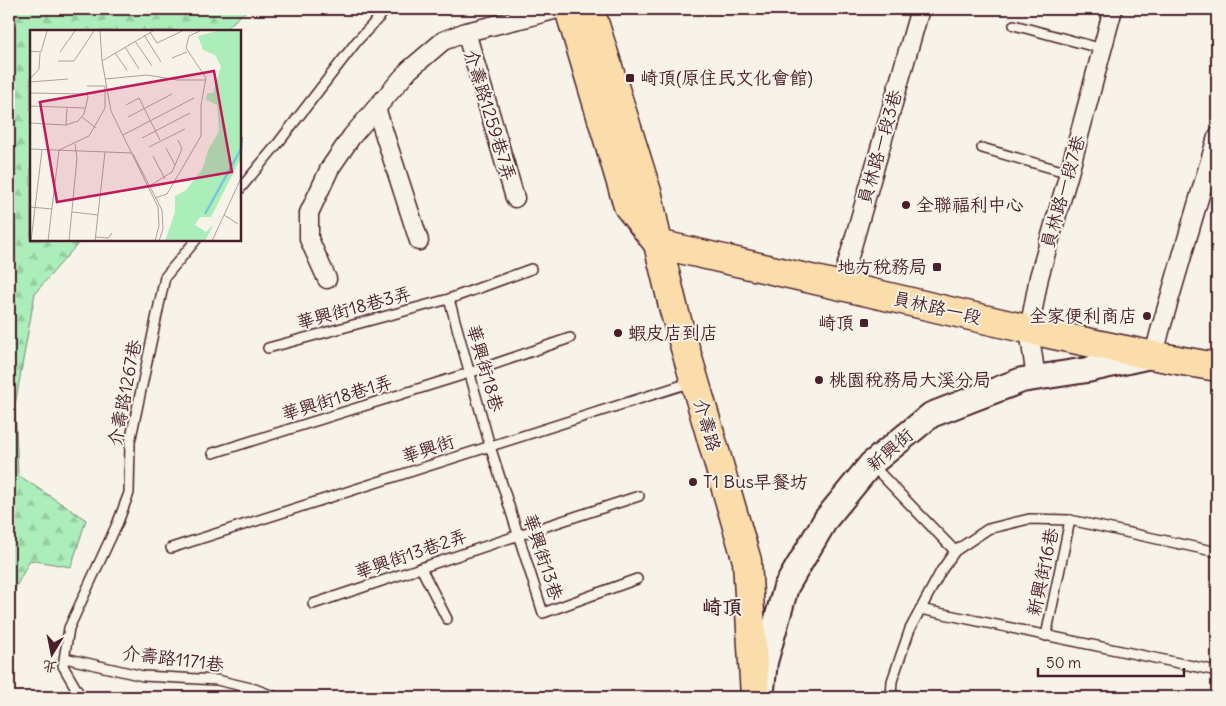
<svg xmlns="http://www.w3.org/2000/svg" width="1226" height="706" font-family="Delius,'LXGW WenKai TC',sans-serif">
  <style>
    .forest { fill: url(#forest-firs); stroke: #7a8672 }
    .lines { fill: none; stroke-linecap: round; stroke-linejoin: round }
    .stream { stroke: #668392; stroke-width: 5.5 }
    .lane-casing { stroke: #4a1f2b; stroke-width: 12 }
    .street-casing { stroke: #4a1f2b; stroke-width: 21 }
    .secondary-casing { stroke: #4a1f2b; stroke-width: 28 }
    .primary-casing { stroke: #4a1f2b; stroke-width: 31 }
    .lane { stroke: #f7f3e8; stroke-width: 9 }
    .street { stroke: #f7f3e8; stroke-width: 18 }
    .secondary { stroke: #f7f3e8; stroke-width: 24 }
    .primary { stroke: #fbddab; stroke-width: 28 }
    .poi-dot { fill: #4a1f2b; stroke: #f7f3e8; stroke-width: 2 }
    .labels { text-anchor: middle; stroke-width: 4; stroke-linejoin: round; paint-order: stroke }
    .poi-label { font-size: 18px; fill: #4a1f2b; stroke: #f7f3e8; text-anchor: start }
    .street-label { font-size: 18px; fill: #4a1f2b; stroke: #f7f3e8 }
    .quarter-label { font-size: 20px; font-weight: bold; fill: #4a1f2b; stroke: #f7f3e8 }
    .inset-river { fill: none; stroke: #79c5d7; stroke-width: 2.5 }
    .inset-road { fill: none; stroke: #b29e9c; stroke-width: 1 }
    .view { fill: #c2185b; fill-opacity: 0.15; stroke: #c2185b; stroke-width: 2.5 }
    .inset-edge { fill: none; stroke: #4a1f2b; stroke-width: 2.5 }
  </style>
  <defs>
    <pattern id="forest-firs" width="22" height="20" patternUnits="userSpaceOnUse" patternTransform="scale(1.25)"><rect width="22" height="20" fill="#abeeb9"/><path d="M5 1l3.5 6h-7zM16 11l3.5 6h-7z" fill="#95cc9f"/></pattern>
  </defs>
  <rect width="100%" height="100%" fill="#f7f3e8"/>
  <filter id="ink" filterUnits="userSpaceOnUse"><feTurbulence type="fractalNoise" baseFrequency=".02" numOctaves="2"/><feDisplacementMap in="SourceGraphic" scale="10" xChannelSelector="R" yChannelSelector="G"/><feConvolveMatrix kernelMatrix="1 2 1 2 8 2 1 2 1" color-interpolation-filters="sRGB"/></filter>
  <g filter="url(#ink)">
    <polygon class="forest" points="9,9 248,9 223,31 31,31 31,240 81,240 35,293 15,405 18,475 86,520 71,567 30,560 9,600"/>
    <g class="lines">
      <polyline class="stream" points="9,12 11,9"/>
      <g class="lane-casing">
        <g id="lane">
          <polyline points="1014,25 1103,49"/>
          <polyline points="982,148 1069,173"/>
          <polyline points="240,189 279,142 357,41 387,9"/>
          <polyline points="449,299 490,446 543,613 637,579"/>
          <polyline points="268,348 449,299 531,269"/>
          <polyline points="213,453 469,373 570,338"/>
          <polyline points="871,464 955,551"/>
          <polyline points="171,548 692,382"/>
          <polyline points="421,568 447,619"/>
          <polyline points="313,604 519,535 639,496"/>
          <polyline points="920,609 1217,671"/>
          <polyline points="1046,636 1070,520"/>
          <polyline points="65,658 143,676 217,680 255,689 276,697"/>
          <polyline points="81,697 63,666 69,628 118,522 129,493 130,442 165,277 196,240"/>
          <polyline points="891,697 892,681 910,629 941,571 955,551 988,529 1029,519 1070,520 1217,552"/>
        </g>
      </g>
      <g class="street-casing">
        <g id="street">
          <polyline points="466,32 515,198"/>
          <polyline points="376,108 419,241"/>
          <polyline points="327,279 309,239 309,213 330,168 352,136 409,70 443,41 466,32 524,18 557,9"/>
          <polyline points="841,285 920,9"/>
          <polyline points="1154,355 1160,331 1217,137"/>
          <polyline points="1036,378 1029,330 1039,277 1069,173 1113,9"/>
        </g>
      </g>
      <g class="secondary-casing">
        <polyline id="secondary" points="762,688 765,662 786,587 826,519 871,464 931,415 1022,380 1087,370 1150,356"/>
      </g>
      <g class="primary-casing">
        <g id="primary">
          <polyline points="569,9 628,206 656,241"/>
          <polyline points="590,9 648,195 658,244 674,310 747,561 755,697"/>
          <path d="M658 244C738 262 818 280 898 299 1004 324 1110 349 1217 367"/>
        </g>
      </g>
      <use href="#lane" class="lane"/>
      <use href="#street" class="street"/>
      <use href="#secondary" class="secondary"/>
      <use href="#primary" class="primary"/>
    </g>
  </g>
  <g class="poi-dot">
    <rect x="625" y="73" width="10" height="10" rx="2.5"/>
    <circle cx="906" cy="205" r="5"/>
    <rect x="932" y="262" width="10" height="10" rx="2.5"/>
    <circle cx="1147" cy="316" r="5"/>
    <rect x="859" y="318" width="10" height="10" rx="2.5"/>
    <circle cx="618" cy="333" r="5"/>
    <circle cx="819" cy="380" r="5"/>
    <circle cx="693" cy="482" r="5"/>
  </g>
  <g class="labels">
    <g class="poi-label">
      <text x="640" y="84">崎頂(原住民文化會館)</text>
      <text x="916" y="211">全聯福利中心</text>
      <text x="927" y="273" text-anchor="end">地方稅務局</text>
      <text x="1137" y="322" text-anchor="end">全家便利商店</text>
      <text x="854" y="329" text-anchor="end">崎頂</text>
      <text x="628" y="339">蝦皮店到店</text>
      <text x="829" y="386">桃園稅務局大溪分局</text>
      <text x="703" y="488">T1 Bus早餐坊</text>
    </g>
    <g class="street-label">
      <text transform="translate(490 115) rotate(73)" y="6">介壽路1259巷7弄</text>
      <text transform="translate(880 147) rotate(-74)" y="6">員林路一段3巷</text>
      <text transform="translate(1063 192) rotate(-74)" y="6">員林路一段7巷</text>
      <text transform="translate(354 308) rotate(-15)" y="6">華興街18巷3弄</text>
      <text transform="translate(937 308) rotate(13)" y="6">員林路一段</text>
      <text transform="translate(485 368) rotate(74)" y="6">華興街18巷</text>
      <text transform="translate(125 393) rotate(-79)" y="6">介壽路1267巷</text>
      <text transform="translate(337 398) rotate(-17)" y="6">華興街18巷1弄</text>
      <text transform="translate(707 425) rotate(74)" y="6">介壽路</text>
      <text transform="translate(428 449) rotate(-18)" y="6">華興街</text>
      <text transform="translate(890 450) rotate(-41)" y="6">新興街</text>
      <text transform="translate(411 554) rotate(-19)" y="6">華興街13巷2弄</text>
      <text transform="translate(543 557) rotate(72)" y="6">華興街13巷</text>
      <text transform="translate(1043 572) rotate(-78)" y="6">新興街16巷</text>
      <text transform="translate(173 659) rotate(7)" y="6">介壽路1171巷</text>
    </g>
    <g class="quarter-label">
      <text x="722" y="614">崎頂</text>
    </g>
  </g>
  <g transform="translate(30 30)">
    <rect width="211" height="211" fill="#f7f3e8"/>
    <path d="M187 1H211V128L181 187H170L165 195 176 202 184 194 175 211H135L145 182V166L156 160 173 138 178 120 189 101 187 75 176 70 177 63H183L191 36 185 25 173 20 168 6Z" fill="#abeeb9"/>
    <path class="inset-river" d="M175 184 211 119 212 107"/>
    <path class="inset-road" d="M70 1 72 31 81 81 128 177 129 196 125 211M120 2 127 13 152 1M114 5 131 32M105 11 122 36M95 17 109 39M0 21 11 22 17 1M30 22 45 1M85 23 97 40M142 28 157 22M28 31H44L64 1M72 31 123 1M0 49 9 39 10 23M75 49 117 45 148 50H176M0 52 38 49M0 63 57 64 58 67 54 84 48 91 36 95 0 93M96 75 109 68 130 110M0 76 55 78M52 87 66 98M98 87 142 64M36 95 37 78M93 105 164 68M112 108 160 83M119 117 155 99M136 118 145 135M0 119 102 123M103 124 132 180 133 199 129 211M123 126 135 149M121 155 142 142 152 119 148 110M125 168 137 164 171 106V75L176 48 156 18 159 6 170 1M0 177 22 179M42 182 68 185M194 185 208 194M65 207 78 208 82 203M1 211 12 120M18 211 29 120 59 106 75 78V56H57M39 211 47 128 45 114M65 211 75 122M182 211 212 146"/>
    <path class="view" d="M184 41 202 142 27 172 10 72Z"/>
    <rect width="211" height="211" class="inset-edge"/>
  </g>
  <rect width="1226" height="706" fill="none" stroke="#f7f3e8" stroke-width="30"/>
  <rect x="15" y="15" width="1196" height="676" fill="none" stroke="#4a1f2b" stroke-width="2" filter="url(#ink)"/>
  <g transform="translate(52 654) rotate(190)" stroke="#f7f3e8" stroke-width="4" paint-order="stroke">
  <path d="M0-4L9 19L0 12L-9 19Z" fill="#4a1f2b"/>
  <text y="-8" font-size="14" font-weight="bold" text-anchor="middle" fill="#4a1f2b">北</text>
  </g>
  <path d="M1038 668v8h146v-8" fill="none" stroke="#4a1f2b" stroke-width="2.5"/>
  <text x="1046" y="668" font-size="15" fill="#4a1f2b" stroke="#f7f3e8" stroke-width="4" paint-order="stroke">50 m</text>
</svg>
